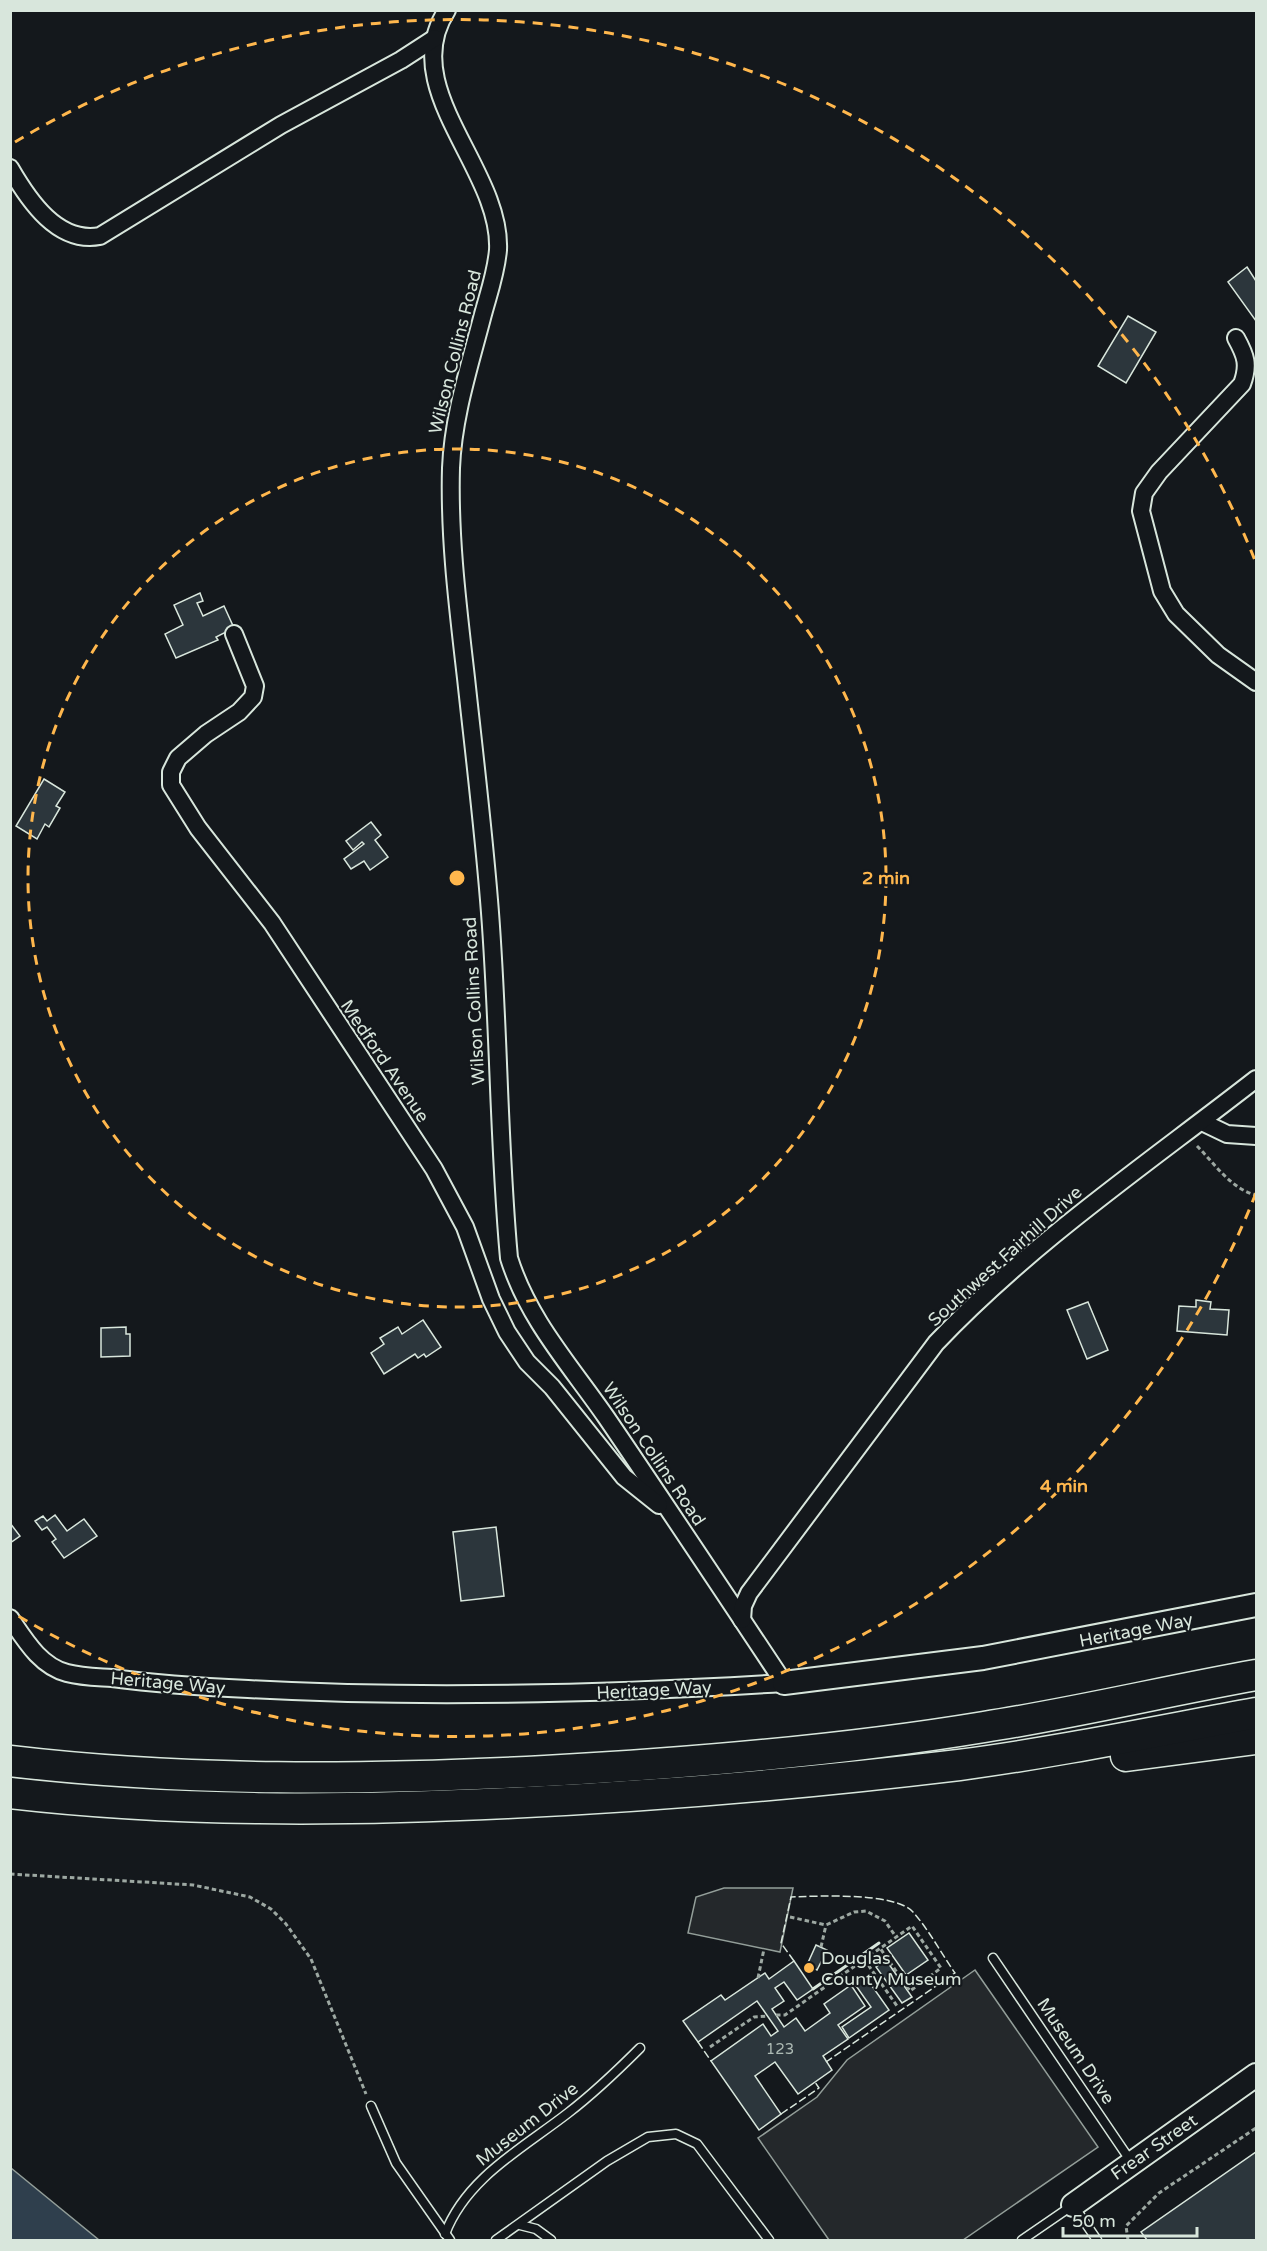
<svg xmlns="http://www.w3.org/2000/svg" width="1267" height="2251" font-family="'Varela Round',sans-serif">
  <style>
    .parking { fill: #24282b; stroke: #939e99; stroke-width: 1.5 }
    .water { fill: #2f3f4d; stroke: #939e99; stroke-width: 1.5 }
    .building { fill: #2c363c; stroke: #d8e6dc; stroke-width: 1.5 }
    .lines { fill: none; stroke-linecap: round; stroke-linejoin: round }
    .lane-casing { stroke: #d8e6dc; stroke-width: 11 }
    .street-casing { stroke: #d8e6dc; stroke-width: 20 }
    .secondary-casing { stroke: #d8e6dc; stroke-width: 26 }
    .highway-casing { stroke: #d8e6dc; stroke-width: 33 }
    .path { stroke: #9da8a2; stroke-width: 3; stroke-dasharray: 4.5 3; stroke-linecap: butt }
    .lane { stroke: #14181c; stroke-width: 8 }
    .street { stroke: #14181c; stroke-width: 16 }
    .secondary { stroke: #14181c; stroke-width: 22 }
    .highway { stroke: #14181c; stroke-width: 30 }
    .fence { stroke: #d8e6dc; stroke-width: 1.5; stroke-dasharray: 8 3; stroke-linecap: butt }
    .wall { stroke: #d8e6dc; stroke-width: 3 }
    .ring { fill: none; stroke: #ffb74d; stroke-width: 3; stroke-dasharray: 10 8 }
    .poi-dot { fill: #ffb74d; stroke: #14181c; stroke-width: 2 }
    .labels { text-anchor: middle; stroke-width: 4.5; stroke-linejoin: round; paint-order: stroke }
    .number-label { font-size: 15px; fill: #adbab4 }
    .street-label { font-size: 18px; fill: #d8e6dc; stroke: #14181c }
    .poi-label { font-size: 18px; fill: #d8e6dc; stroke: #14181c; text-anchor: start }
    .centre { fill: #ffb74d; stroke: #14181c; stroke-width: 3 }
    .ring-label { font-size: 18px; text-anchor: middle; font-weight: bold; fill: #ffb74d; stroke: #14181c; stroke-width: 4.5; stroke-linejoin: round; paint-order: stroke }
  </style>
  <rect width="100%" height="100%" fill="#14181c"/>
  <g class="parking">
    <polygon points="724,1888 793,1888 780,1952 688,1933 696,1897"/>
    <polygon points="975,1970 1098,2147 963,2240 829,2240 758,2138 817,2097 847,2060"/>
  </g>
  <polygon class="water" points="11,2168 99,2240 11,2240"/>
  <g class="building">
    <polygon points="1247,267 1256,281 1256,321 1228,282"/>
    <polygon points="1128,316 1156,332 1126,383 1098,366"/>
    <polygon points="200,593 203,601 197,603 203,616 224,606 234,628 216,637 218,640 176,658 165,634 183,625 174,605"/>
    <polygon points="44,779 65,792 56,806 60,808 49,827 45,824 37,839 16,826"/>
    <polygon points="371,822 381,835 375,840 388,857 370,870 364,861 351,869 344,859 364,844 362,842 353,850 346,841"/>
    <polygon points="1196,1300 1211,1302 1210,1309 1229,1310 1227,1335 1177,1331 1179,1306 1196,1307"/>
    <polygon points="1088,1302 1108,1350 1087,1359 1067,1310"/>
    <polygon points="423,1320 441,1347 426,1357 424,1354 418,1358 415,1354 384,1374 371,1353 384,1344 380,1338 398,1327 402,1334"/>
    <polygon points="126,1327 126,1334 130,1334 130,1356 101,1357 101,1328"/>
    <polygon points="55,1515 67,1531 84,1519 97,1536 64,1558 52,1542 56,1539 47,1527 42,1530 35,1521 43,1516 47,1521"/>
    <polygon points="10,1523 20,1536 10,1543"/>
    <polygon points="496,1527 504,1596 461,1601 453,1532"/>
    <polygon points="909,1933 928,1960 906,1975 887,1948"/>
    <polygon points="816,1945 827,1950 817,1970 807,1965"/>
    <polygon points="886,1960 912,1997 902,2003 876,1967"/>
    <polygon points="794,1961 813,1989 797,2000 784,1982 775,1988 784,2001 772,2009 784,2027 796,2018 805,2031 830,2013 824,2004 851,1985 865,2006 838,2025 848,2039 823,2056 832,2070 798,2094 775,2062 755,2076 781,2114 759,2130 711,2061 763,2024 771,2036 778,2031 757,2001 698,2042 683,2021 721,1995 725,2000 765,1973 769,1979"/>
    <polygon points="865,1976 889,2010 849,2038 842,2027 871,2007 854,1983"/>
    <polygon points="1256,2152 1256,2240 1147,2240 1141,2232"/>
  </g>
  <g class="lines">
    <g class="lane-casing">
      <g id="lane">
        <polyline points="993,1958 1132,2163"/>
        <polyline points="371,2106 396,2163 450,2240"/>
        <polyline points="520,2225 536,2229 551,2240"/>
        <path d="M445 2234C466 2178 523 2148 568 2113 594 2093 617 2071 640 2048"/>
        <polyline points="496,2240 607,2161 648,2137 676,2134 697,2144 769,2240"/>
        <polyline points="1022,2240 1073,2205 1097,2240"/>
      </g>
    </g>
    <g class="street-casing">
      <g id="street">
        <path d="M447 10C396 88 502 169 498 250 496 274 488 295 482 318 469 368 453 417 451 468 449 538 458 608 466 678 474 752 483 826 489 900 499 1019 498 1139 509 1258 528 1319 570 1365 606 1417 666 1505 725 1594 784 1683"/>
        <path d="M10 168C29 201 58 244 100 236L281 125 401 60 435 38"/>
        <path d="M1236 338C1246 356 1249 365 1242 384L1159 472 1144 493 1141 511 1162 591 1176 614 1218 655 1256 682"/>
        <polyline points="234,634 255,686 253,697 239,712 206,734 178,758 171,772 171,785 198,828 272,923 434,1169 465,1227 491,1299 507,1332 527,1362 552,1387 624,1477 659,1505"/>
        <polyline points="1202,1122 1227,1134 1256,1136"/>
        <path d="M10 1618C25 1640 40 1666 67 1673 82 1677 98 1677 112 1678 157 1684 203 1687 248 1689 427 1699 605 1694 784 1683"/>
        <path d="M742 1620 743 1606 749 1593 936 1343C1032 1242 1147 1164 1256 1079"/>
      </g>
    </g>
    <g class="secondary-casing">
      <g id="secondary">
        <polyline points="784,1683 983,1658 1256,1605"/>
        <polyline points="1073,2205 1256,2075"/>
      </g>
    </g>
    <g class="highway-casing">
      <g id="highway">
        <polyline points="1126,1756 1256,1739"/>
        <path d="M10 1761C187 1782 368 1780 545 1771 692 1763 839 1751 984 1727 1075 1713 1166 1691 1256 1675"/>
        <path d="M10 1793C175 1812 342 1811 507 1803 658 1796 809 1783 959 1765 1058 1752 1158 1731 1256 1713"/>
      </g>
    </g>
    <g class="path">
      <path d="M1197 1146C1215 1164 1231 1189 1256 1195"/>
      <polyline points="10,1874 193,1885 250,1897 271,1909 286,1924 311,1959 366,2094"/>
      <polyline points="790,1917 826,1925 854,1912 866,1911 885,1921 896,1937"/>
      <polyline points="821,1947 826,1925"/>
      <polyline points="864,1959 897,2006"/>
      <polyline points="758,1978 764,1949"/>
      <polyline points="776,2015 785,2015 912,1926 941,1968 910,1991 880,1948"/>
      <polyline points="710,2047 754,2017 767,2016"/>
      <polyline points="1128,2240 1126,2226 1159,2193 1256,2128"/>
    </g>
    <use href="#lane" class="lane"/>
    <use href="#street" class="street"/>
    <use href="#secondary" class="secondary"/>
    <use href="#highway" class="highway"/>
    <g class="fence">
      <path d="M794 1961 781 1943 791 1897C818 1896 895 1892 913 1912 929 1930 941 1953 955 1973L826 2062"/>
      <polyline points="698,2042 711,2061"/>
      <polyline points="781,2114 819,2088 815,2082"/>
    </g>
    <polyline class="wall" points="813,1989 879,1943"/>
  </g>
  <g class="ring">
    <circle cx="457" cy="878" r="429"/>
    <path d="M1256 1193A859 859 0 0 1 15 1614M15 142A859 859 0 0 1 1256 563"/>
  </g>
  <circle class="poi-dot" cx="809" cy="1968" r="6"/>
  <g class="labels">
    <g class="number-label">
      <text x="780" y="2054">123</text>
    </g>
    <g class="street-label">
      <text transform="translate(455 352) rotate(-76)" y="6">Wilson Collins Road</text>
      <text transform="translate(474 1001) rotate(-93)" y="6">Wilson Collins Road</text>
      <text transform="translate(385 1061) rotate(56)" y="6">Medford Avenue</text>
      <text transform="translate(1005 1256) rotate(-42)" y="6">Southwest Fairhill Drive</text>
      <text transform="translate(654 1454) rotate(56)" y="6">Wilson Collins Road</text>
      <text transform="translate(1136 1630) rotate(-11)" y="6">Heritage Way</text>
      <text transform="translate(168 1683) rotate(5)" y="6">Heritage Way</text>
      <text transform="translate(654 1690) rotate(-3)" y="6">Heritage Way</text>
      <text transform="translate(1076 2051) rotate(56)" y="6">Museum Drive</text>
      <text transform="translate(527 2124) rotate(-38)" y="6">Museum Drive</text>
      <text transform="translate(1154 2147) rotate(-35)" y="6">Frear Street</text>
    </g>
    <g class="poi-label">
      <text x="821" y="1964">Douglas<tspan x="821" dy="21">County Museum</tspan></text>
    </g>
  </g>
  <circle cx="457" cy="878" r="9" class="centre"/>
  <g class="ring-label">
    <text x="886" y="884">2 min</text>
    <text x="1064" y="1492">4 min</text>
  </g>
  <rect width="1267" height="2251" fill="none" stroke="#d8e6dc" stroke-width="24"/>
  <path d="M1063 2227v9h134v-9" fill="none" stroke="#d8e6dc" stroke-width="3"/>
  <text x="1072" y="2227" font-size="18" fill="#d8e6dc" stroke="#14181c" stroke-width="4.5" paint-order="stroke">50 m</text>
</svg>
